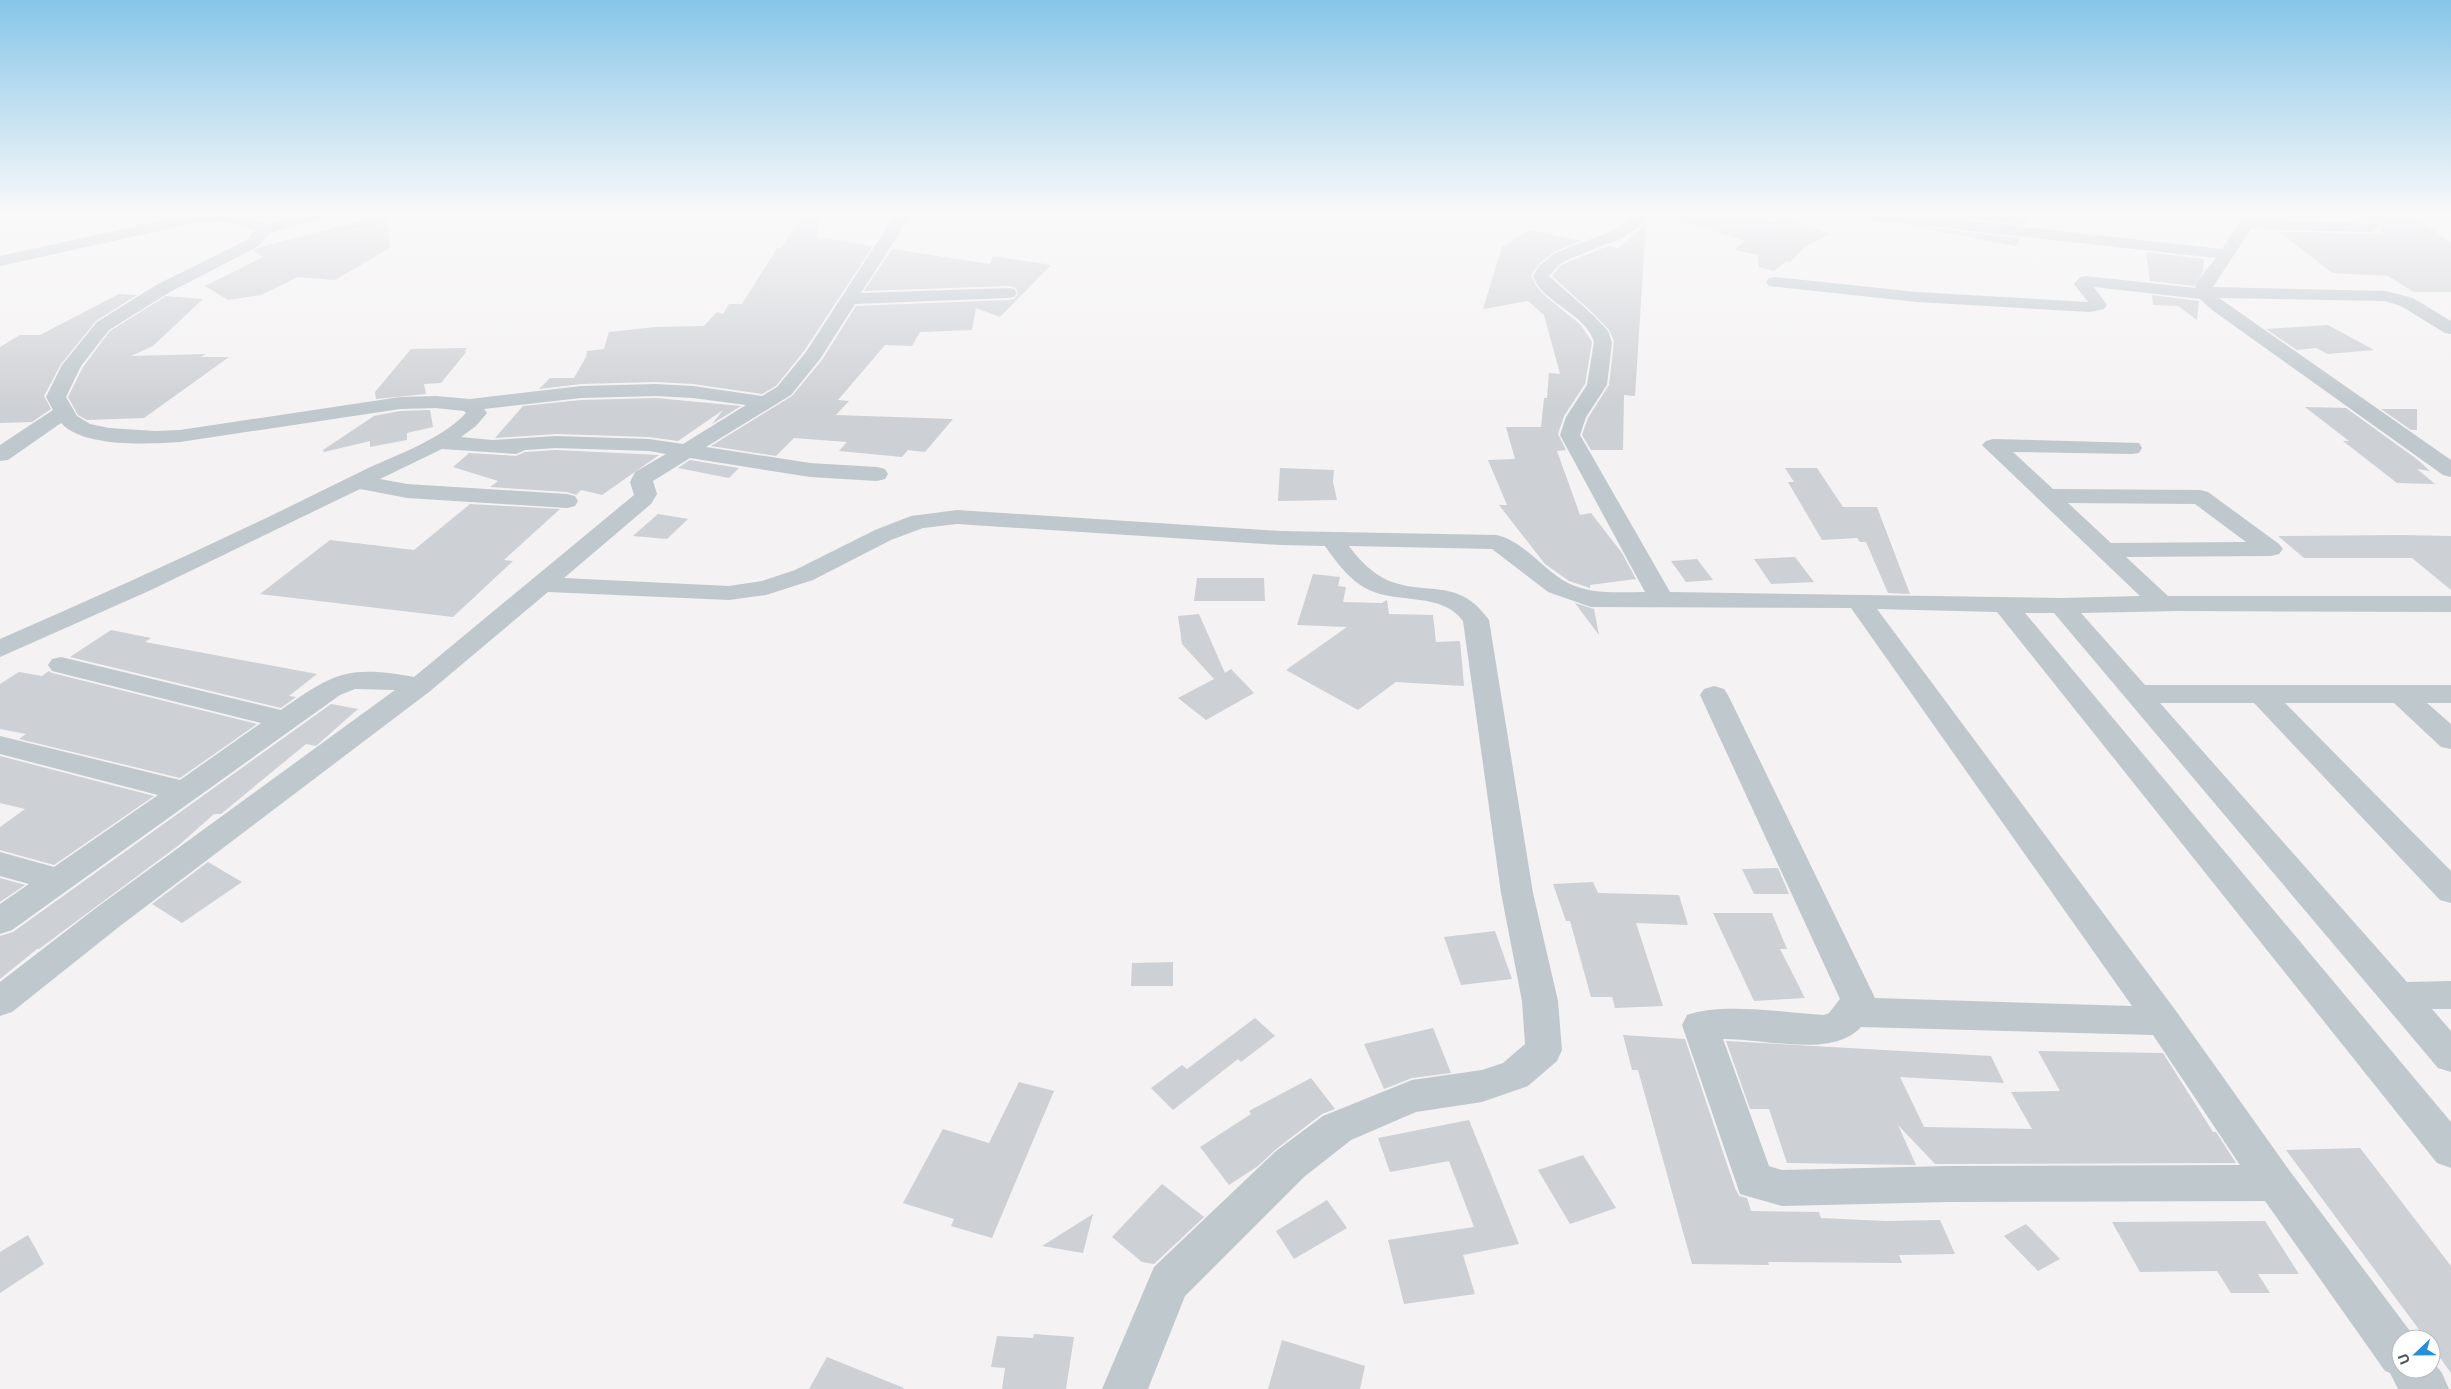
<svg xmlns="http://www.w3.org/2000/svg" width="2451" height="1389" font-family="'Open Sans',sans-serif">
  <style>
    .building { fill: #cdd0d4 }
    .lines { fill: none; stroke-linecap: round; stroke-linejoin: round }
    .path { stroke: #7fca9b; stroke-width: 2; stroke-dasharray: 2.5 2; stroke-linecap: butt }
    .minor { fill: #bfc8cd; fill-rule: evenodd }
  </style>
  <rect width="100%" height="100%" fill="#f4f2f3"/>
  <g class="building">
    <polygon points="386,215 390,248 335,280 298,277 261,295 228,300 205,286 263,257 253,251 260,247"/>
    <polygon points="803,215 819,215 817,237 873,246 804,351 776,386 762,394 693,384 656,382 581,384 539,389 550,378 574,378 586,357 587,351 604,349 609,332 655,327 704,326 717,312 723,314 729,304 742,304 777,248 781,248"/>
    <polygon points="1682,215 1750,215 1770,223 1782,218 1829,234 1805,247 1790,262 1786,261 1774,271 1758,267 1758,255 1734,250 1745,241 1681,221"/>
    <polygon points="1938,215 2029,215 2025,225"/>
    <polygon points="2362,215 2410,215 2451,242 2451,292 2414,292 2388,276 2332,273 2280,232 2384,234 2379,230 2381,226 2379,223 2369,222"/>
    <polygon points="1646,224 1635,396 1624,395 1623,450 1591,450 1582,435 1588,418 1609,385 1614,341 1609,330 1594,314 1552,276 1560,266 1570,261 1608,246 1618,248"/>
    <polygon points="1912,226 2020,238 2016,246"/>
    <polygon points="1529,230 1582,241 1556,251 1539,264 1531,275 1537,287 1544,295 1581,325 1592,342 1585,384 1564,416 1558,434 1566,450 1557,451 1580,515 1591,513 1622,553 1636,579 1590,585 1590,588 1569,581 1545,564 1499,505 1507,505 1488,460 1515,459 1506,427 1541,427 1544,398 1547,398 1549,373 1560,374 1544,315 1528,301 1483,309 1502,247"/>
    <polygon points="892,249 990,264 993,256 1051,265 1000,317 976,308 972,330 920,332 912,346 885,345 838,400 849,401 836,415 953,419 925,452 908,450 902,457 839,451 847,442 794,438 776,456 711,446 792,396 822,360 856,306 1008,300 1014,299 1018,294 1016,288 1008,286 864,291"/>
    <polygon points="2146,252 2204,259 2203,272 2194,286 2150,281"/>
    <polygon points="119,294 137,295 96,321 61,364 44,396 51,409 32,422 0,423 0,347 20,335 40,335"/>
    <polygon points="2152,295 2199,301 2197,320 2178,306 2153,305"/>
    <polygon points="166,296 203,299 153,346 131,356 206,354 201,357 229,357 144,418 87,420 78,415 68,397 83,367 110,331"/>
    <polygon points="2328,325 2374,350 2328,354 2316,348 2297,350 2266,329"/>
    <polygon points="467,348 464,352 467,351 441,383 424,384 426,394 376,399 375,392 411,349"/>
    <polygon points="656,398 741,406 712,424 723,410 678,441 649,437 556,434 495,438 523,406 581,400"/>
    <polygon points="2305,407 2346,408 2418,460 2430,471 2417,469 2435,484 2397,483 2343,441 2349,441"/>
    <polygon points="2381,409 2417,409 2417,430 2411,430"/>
    <polygon points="430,410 433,427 407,433 407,440 370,447 370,441 324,452 323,450 374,416 400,411"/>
    <polygon points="556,450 659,455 602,495 581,490 576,495 567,492 490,487 498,481 453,467 469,453 516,456 525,452"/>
    <polygon points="690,460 739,468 729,478 678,468"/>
    <polygon points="1280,468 1334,470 1333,482 1337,500 1278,501"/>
    <polygon points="1785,468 1817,468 1843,507 1877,507 1910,594 1888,593 1866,542 1860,542 1857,538 1822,540 1788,482 1794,482"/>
    <polygon points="470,504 560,509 504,560 513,561 453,617 260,594 330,540 414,550"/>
    <polygon points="658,514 688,519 667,539 633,536"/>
    <polygon points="2402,535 2451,536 2451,590 2412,558 2304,558 2278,536"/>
    <polygon points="1795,557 1814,582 1771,584 1754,559"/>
    <polygon points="1697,559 1713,580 1686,582 1671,561"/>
    <polygon points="1313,574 1340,577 1338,586 1346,587 1343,602 1382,603 1387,600 1389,614 1433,615 1436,642 1460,641 1464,686 1396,682 1358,710 1286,670 1347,627 1297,625"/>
    <polygon points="1197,578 1264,578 1265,601 1194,601"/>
    <polygon points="1575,603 1594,609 1599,635"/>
    <polygon points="1199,614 1225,673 1231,669 1254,693 1206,720 1178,698 1214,679 1182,644 1178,616"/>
    <polygon points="111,630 151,638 145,642 317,674 289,696 296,697 281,708 70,657"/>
    <polygon points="49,671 52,673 257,724 180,778 19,739 26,734 0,729 0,684 19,672 42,676"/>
    <polygon points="331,704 358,709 316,746 306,744 221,814 214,814 179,845 39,949 37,949 0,979 0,936 13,932"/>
    <polygon points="0,756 154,796 54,865 0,850 0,827 25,809 0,803"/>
    <polygon points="208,862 242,882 182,923 152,904"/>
    <polygon points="1778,868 1789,894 1754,894 1742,869"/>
    <polygon points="0,878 25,885 0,902"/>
    <polygon points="1593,882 1598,893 1679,895 1688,925 1636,923 1663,1006 1615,1008 1612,997 1591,997 1570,921 1566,921 1553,884"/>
    <polygon points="1713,913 1772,913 1787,949 1780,949 1805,998 1754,1001"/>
    <polygon points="1495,931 1512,979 1461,985 1444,937"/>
    <polygon points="1173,962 1173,986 1131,986 1132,963"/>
    <polygon points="1255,1018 1275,1036 1241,1062 1238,1059 1173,1110 1151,1088 1182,1065 1187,1069"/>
    <polygon points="1433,1028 1451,1073 1412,1078 1384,1089 1364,1044"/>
    <polygon points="1623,1035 1685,1039 1735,1188 1739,1196 1747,1198 1751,1211 1819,1212 1821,1218 1885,1221 1940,1220 1955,1254 1899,1255 1902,1263 1768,1262 1769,1265 1692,1264 1638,1070 1632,1070"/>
    <polygon points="1726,1041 1991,1056 2004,1083 1900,1077 1924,1127 2032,1129 2011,1092 2060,1091 2038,1051 2163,1053 2213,1132 2216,1132 2236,1163 1935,1164 1898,1125 1916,1165 1787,1163 1769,1109 1750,1109"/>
    <polygon points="1311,1078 1335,1109 1322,1114 1275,1150 1258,1166 1229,1185 1200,1147 1251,1114 1249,1111"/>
    <polygon points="1019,1082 1054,1091 992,1238 951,1226 954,1219 903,1203 943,1129 989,1143"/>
    <polygon points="1469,1120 1519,1244 1463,1255 1475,1294 1404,1304 1388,1240 1474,1227 1449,1161 1390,1172 1378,1138"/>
    <polygon points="2360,1148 2451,1266 2451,1373 2431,1345 2431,1339 2426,1339 2286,1150"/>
    <polygon points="1583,1155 1616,1208 1570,1224 1538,1170"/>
    <polygon points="1162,1184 1204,1217 1154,1264 1142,1262 1112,1237"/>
    <polygon points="1327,1200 1347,1228 1294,1259 1276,1231"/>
    <polygon points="1093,1214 1083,1253 1042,1246"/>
    <polygon points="2265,1221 2299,1274 2258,1274 2270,1293 2231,1293 2217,1271 2140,1272 2112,1222"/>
    <polygon points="2026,1224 2060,1259 2038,1271 2004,1236"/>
    <polygon points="28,1235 44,1264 0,1293 0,1252"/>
    <polygon points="1034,1334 1074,1337 1066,1389 1002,1389 1005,1368 991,1367 997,1336 1033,1338"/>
    <polygon points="1282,1340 1365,1366 1360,1389 1268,1389"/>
    <polygon points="827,1357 904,1388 903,1389 809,1389"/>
  </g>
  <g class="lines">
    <polyline class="path" points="335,228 378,224"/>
    <g class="minor">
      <path d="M187 215H238L267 224 300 215H326L324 218 270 233 259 246 170 292 109 330 81 366 66 397 77 416 90 424 109 428 155 431 180 430 400 397 436 396 470 399 581 386 656 384 693 386 762 396 777 387 806 352 895 215H911L861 293 1008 288 1014 289 1017 293 1014 297 1008 298 855 304 820 359 791 395 706 447 810 463 877 467 885 469 888 474 885 479 877 481 810 477 690 458 653 481 657 494 651 504 564 578 729 586 762 581 795 570 875 530 911 516 957 510 1281 531 1497 535C1525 542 1543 570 1568 583 1592 595 1619 592 1645 592L1560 435 1566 417 1587 385 1594 342C1586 313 1543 304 1533 276L1540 265 1557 252 1610 232 1638 215H1657L1622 238 1569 259 1559 265 1549 276 1593 315 1608 331 1612 342 1607 385 1586 417 1580 435 1670 592 2061 598 2140 596 1986 449 1982 445 1986 441 1993 439 2139 443 2142 448 2139 453 2131 454 2013 452 2053 489 2200 490 2208 492 2279 544 2283 549 2279 554 2271 556 2126 557 2168 596H2451V612L2179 611 2081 613 2145 685H2451V703H2427L2451 724V749L2441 747 2394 703H2285L2451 871V903L2440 900 2254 703H2160L2407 982 2451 981V1009H2432L2451 1031V1072L2438 1068 2054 613H2025L2451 1122V1168L2437 1163 1997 612 1877 609 2176 1011 2289 1170 2416 1339H2401V1369H2431V1359L2442 1373 2449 1389H2398L2390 1373 2385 1371 2265 1201 1949 1202 1782 1206 1740 1194 1682 1025 1687 1015C1724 1002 1785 1013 1824 1015L1829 1013 1840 999 1700 695 1704 689 1714 686 1724 689 1728 695 1875 998 2132 1006 1851 608 1591 607 1548 592 1492 549 1349 546C1359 560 1372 573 1387 580 1427 597 1458 576 1489 620L1533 893 1558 1001 1562 1050 1557 1061 1528 1086 1482 1102 1416 1112 1351 1140 1304 1177 1185 1296 1148 1389H1102L1154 1267 1276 1151 1323 1116 1412 1080 1482 1070 1503 1063 1525 1044 1522 1001 1501 893 1463 621C1442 592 1399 604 1369 590 1350 581 1337 563 1325 546L1281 545 957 524 923 528 891 540 813 580 766 595 729 600 548 592 429 692 120 926 12 1012 0 1016V982L96 908 395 690 355 689 340 695 12 930 0 934V904L29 884 0 876V852L54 867 158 795 0 754V736L180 780 261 723 52 671 48 665 52 659 61 657 281 710C334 673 347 665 414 677L634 495 630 482 635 472 666 454 649 451 556 448 525 450 516 454 442 449 380 479 407 484 567 494 575 496 578 501 575 506 567 508 407 498 360 489 151 590 0 657V639C119 587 238 533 354 475 389 457 439 442 466 413L464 411 436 408 400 409 180 442C149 444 84 448 61 423L8 460 0 461V445L53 410 46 397 62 365 97 322 158 284 247 240 255 230 219 220 200 222 0 266V256ZM656 396 693 398 746 405 683 444 649 439 556 436 492 440 461 437 476 426 487 413 484 409 581 398ZM2068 503 2195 504 2246 542 2111 543ZM1861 1027 2153 1035 2240 1165 1949 1166 1782 1170 1769 1166 1723 1039C1762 1038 1832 1059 1861 1027Z"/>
      <polygon points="1865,215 1918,215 2222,249 2244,215 2260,215 2257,220 2377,224 2379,227 2377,230 2371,232 2251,229 2213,287 2386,291 2413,298 2451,321 2451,334 2445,333 2401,306 2385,301 2219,298 2451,460 2451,477 2443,475 2212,310 2200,299 2094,287 2107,305 2104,309 2090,312 1917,302 1769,286 1766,282 1769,278 1775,277 1917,292 2088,302 2074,284 2080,277 2086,276 2196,288 2195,284 2216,258 1872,220"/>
    </g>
  </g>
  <linearGradient id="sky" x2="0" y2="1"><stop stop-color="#87c6e8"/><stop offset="0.52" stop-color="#faf9fa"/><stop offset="1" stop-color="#faf9fa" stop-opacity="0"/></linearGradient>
  <rect width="2451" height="410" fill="url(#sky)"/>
  <g transform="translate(2416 1354) rotate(248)"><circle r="24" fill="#ffffff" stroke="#b7bcbf"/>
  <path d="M0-4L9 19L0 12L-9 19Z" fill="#278cd9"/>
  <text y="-8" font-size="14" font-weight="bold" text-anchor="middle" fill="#4b585f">U</text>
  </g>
</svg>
